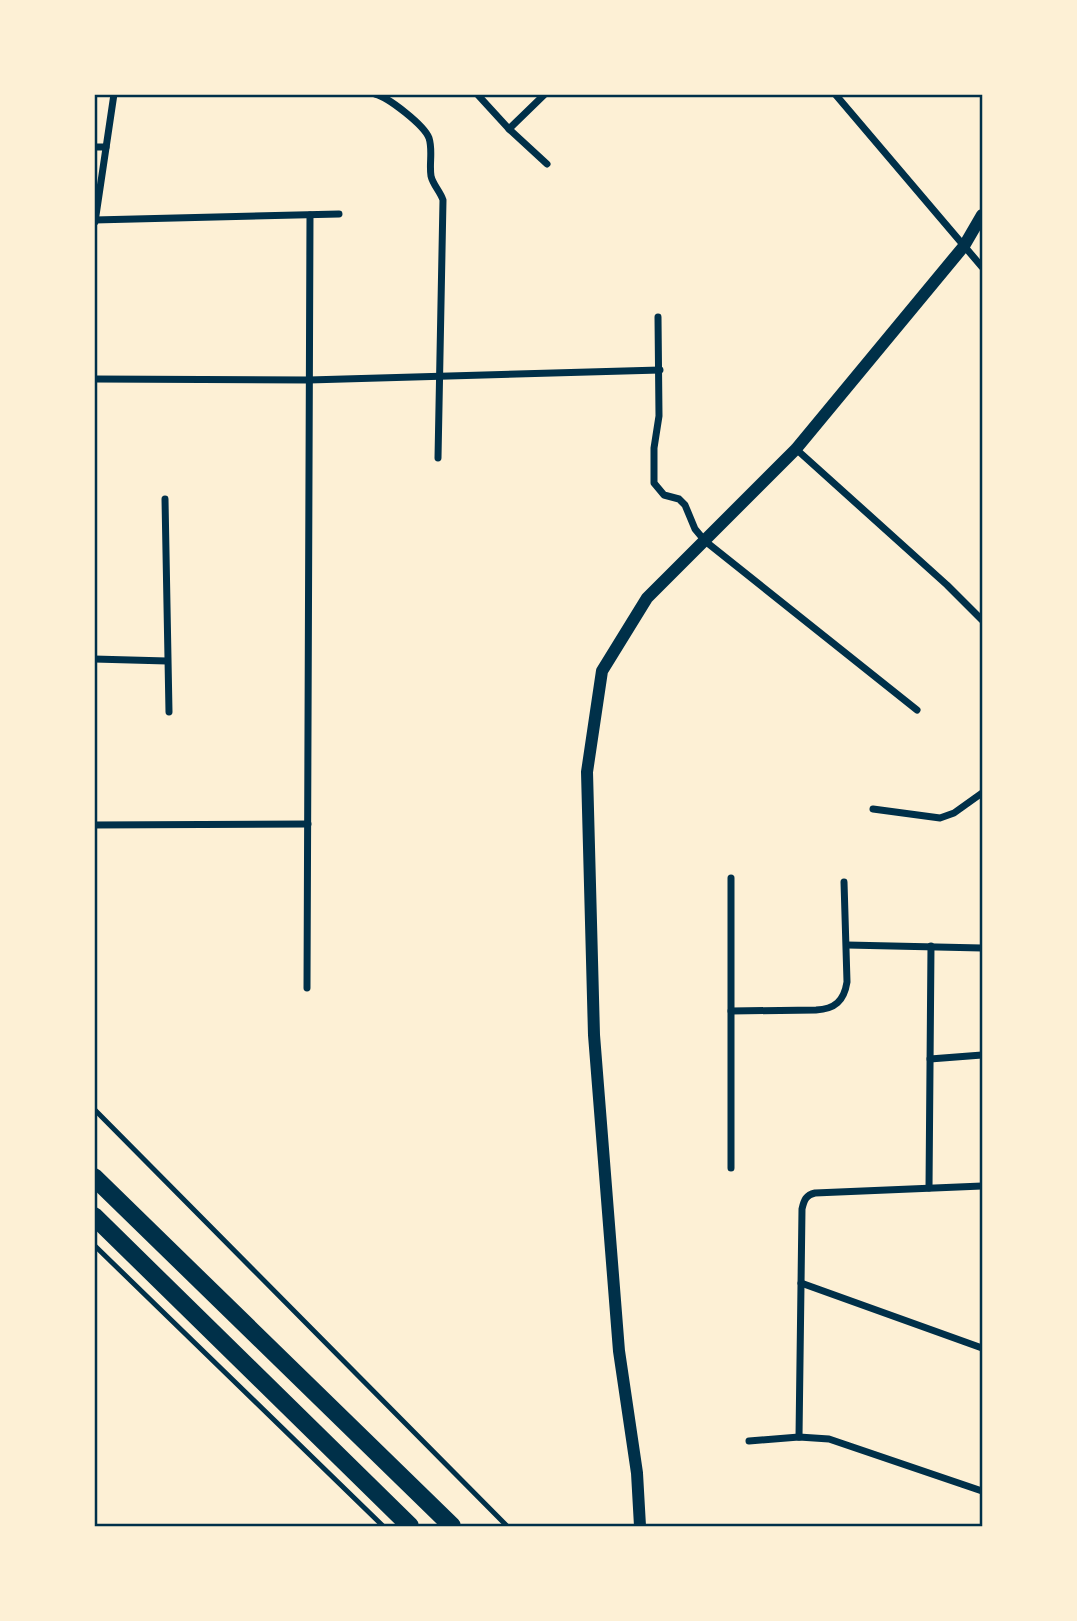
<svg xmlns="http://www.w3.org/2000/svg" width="1077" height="1621" font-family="'Archivo Narrow',sans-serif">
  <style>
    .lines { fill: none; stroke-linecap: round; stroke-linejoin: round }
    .service { stroke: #003049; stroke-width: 5 }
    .minor { stroke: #003049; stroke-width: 7 }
    .tertiary { stroke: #003049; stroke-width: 12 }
    .primary { stroke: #003049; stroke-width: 18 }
    .neatline { fill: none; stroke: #003049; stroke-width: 2.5 }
  </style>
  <rect width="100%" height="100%" fill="#fdf0d5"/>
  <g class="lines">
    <g class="service">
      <polyline points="94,1109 507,1526"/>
      <polyline points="94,1245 383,1526"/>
    </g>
    <g class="minor">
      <path d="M375 94C388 97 424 125 429 138 433 150 429 164 431 176 433 185 440 191 443 200L438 458"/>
      <polyline points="477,94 509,129 547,164"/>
      <polyline points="835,94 982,267"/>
      <polyline points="509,129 545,94"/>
      <polyline points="94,147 106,147"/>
      <polyline points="94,220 339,214"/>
      <polyline points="95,222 114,94"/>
      <polyline points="658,317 659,416 654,448 654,483 664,495 679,499 685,505 695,529 705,541 917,710"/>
      <polyline points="94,379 309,380 660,370"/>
      <polyline points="796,449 947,585 982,620"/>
      <polyline points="165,499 169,712"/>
      <polyline points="94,659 167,661"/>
      <polyline points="873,809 940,818 954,813 982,793"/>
      <polyline points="94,825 308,824"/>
      <polyline points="731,878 731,1168"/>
      <polyline points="847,945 982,948"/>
      <polyline points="307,988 310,215"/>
      <path d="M731 1011 816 1010C835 1009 844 1001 847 982L844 882"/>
      <polyline points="930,1059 982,1055"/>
      <polyline points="929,1188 931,946"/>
      <polyline points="801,1283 982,1348"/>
      <path d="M799 1437 802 1209C804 1200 806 1195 815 1193L982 1186"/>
      <polyline points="749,1441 799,1437 829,1439 982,1491"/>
    </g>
    <polyline class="tertiary" points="640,1526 637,1473 619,1351 594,1035 587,772 602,671 647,598 796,449 964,246 982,215"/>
    <g class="primary">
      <polyline points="94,1177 452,1526"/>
      <polyline points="94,1216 410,1526"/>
    </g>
  </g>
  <rect width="1077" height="1621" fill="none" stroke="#fdf0d5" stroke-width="192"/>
  <rect x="96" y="96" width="885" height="1429" class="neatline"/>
</svg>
